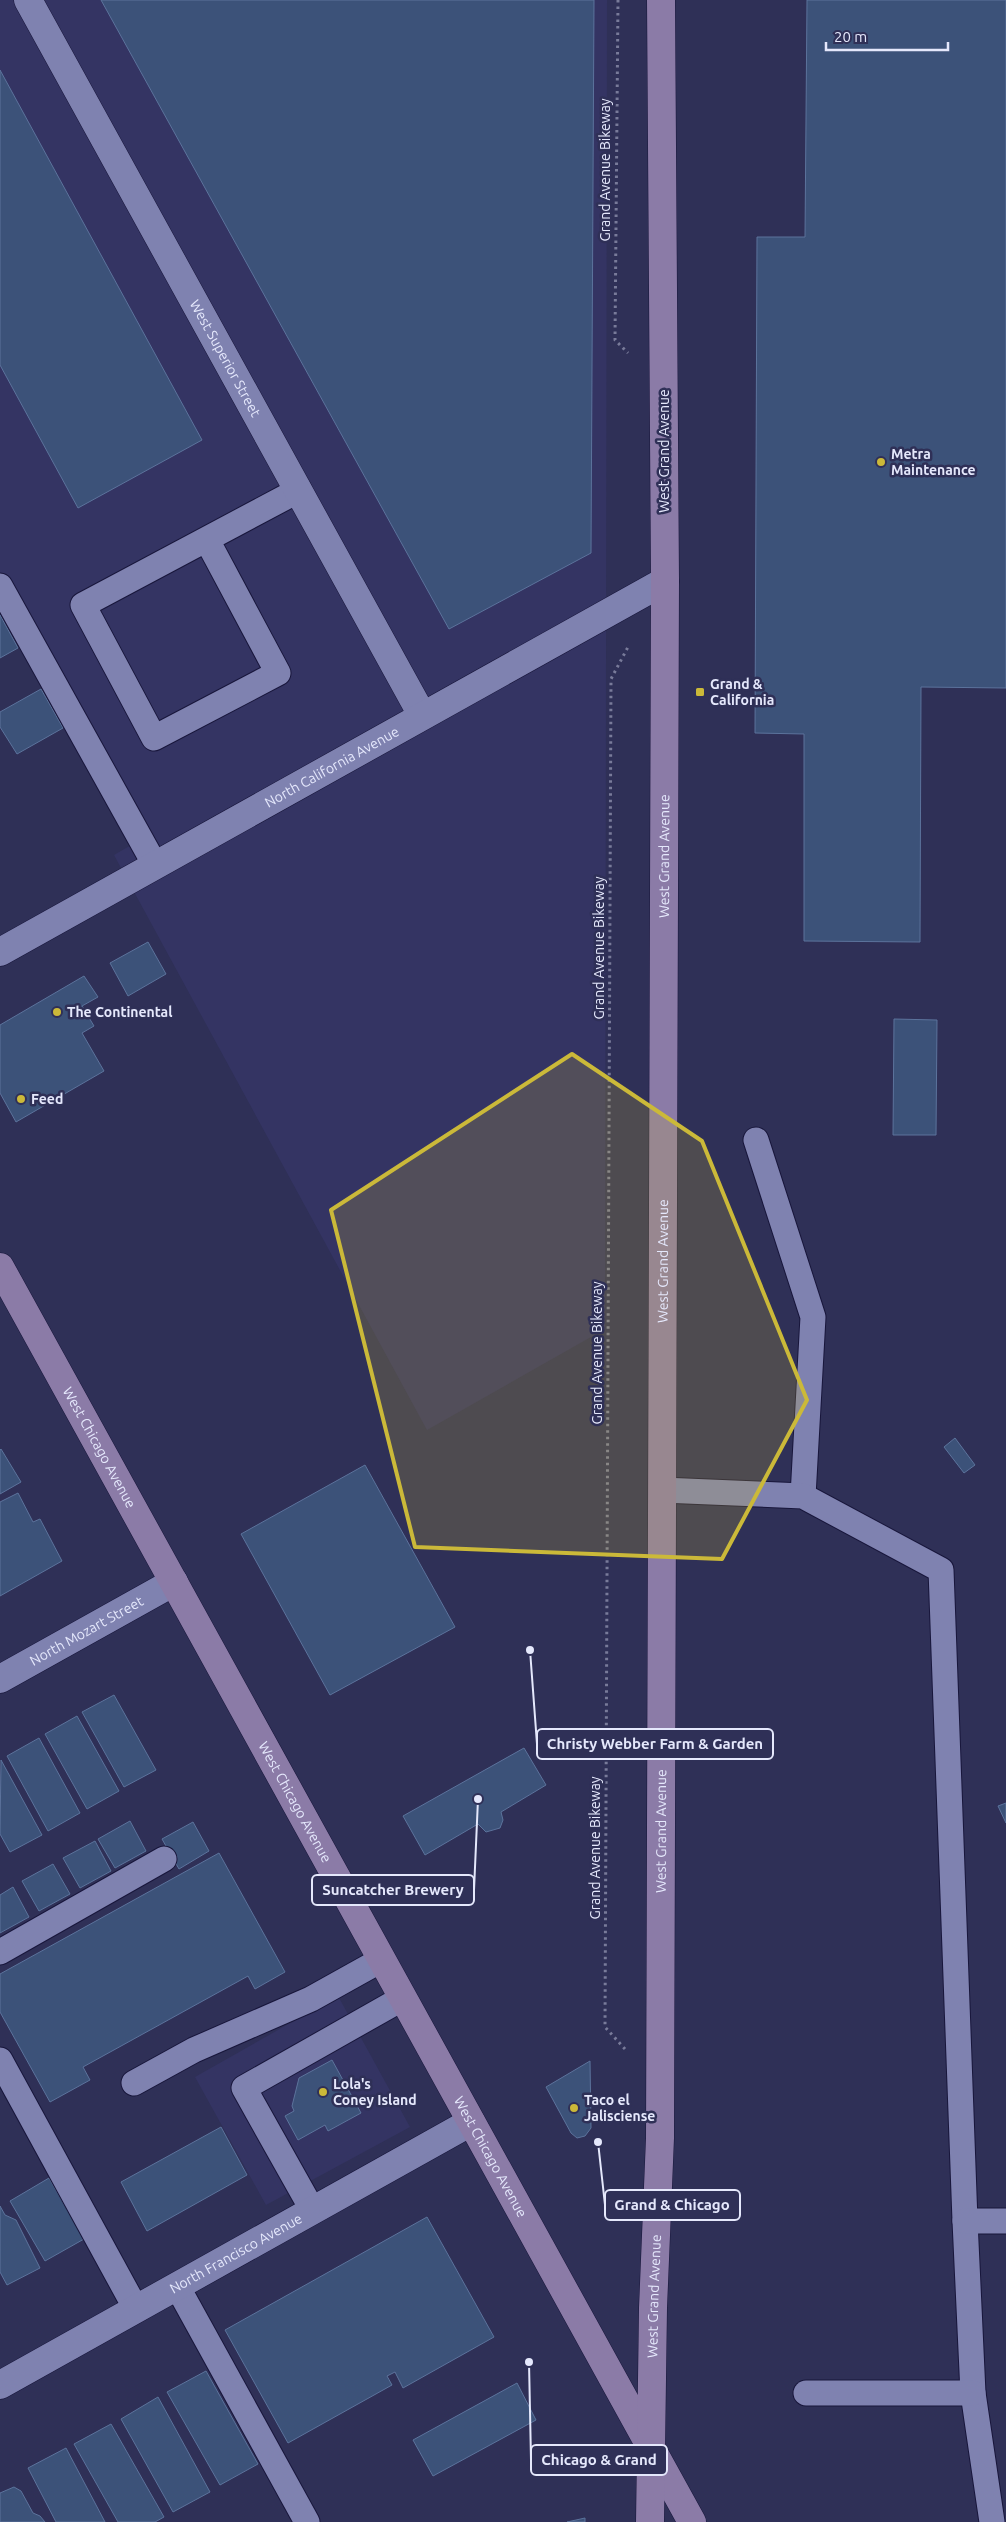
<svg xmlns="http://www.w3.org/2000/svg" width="1006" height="2522" font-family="Ubuntu,sans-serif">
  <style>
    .built { fill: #343463 }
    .building { fill: #3c5279; stroke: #5c739c }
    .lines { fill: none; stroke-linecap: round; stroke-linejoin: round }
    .service-casing { stroke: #18163b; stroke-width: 27 }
    .minor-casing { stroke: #18163b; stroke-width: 29 }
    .tertiary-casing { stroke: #18163b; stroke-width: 29 }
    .secondary-casing { stroke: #18163b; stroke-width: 29 }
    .path { stroke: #797b9a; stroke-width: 3; stroke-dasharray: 2.5 4; stroke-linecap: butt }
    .service { stroke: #7f82b0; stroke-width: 25 }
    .minor { stroke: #7f82b0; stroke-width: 28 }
    .tertiary { stroke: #7f82b0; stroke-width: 28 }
    .secondary { stroke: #8b7ba7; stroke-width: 28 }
    .marked { fill: #cbb939; fill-opacity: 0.2; stroke: #cbb939; stroke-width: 4; stroke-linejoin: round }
    .poi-dot { fill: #cbb939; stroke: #2f3057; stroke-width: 2 }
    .labels { text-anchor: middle; stroke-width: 5; stroke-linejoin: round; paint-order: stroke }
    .street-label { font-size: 14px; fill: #e5e8fc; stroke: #2f3057 }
    .poi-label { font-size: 14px; font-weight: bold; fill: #e5e8fc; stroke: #2f3057; text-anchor: start }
    .leader { fill: none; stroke: #e5e8fc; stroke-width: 2 }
    .callout-dot { fill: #e5e8fc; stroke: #2f3057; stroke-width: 2 }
    .callout { fill: #2f3057; stroke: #e5e8fc; stroke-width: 2 }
    .callout-label { font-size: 15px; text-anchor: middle; font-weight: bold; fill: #e5e8fc }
  </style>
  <rect width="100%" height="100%" fill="#2f3057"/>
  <g class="built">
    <polygon points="0,0 607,0 605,1329 427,1430 114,855 140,840 0,586"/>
    <polygon points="338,1996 410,2127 266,2205 195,2077"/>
  </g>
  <g class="building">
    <polygon points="101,0 594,0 591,553 449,629"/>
    <polygon points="807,0 1006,0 1006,688 921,687 920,942 804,941 804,734 755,733 757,237 805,237"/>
    <polygon points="0,70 202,440 78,508 0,365"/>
    <polygon points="0,615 18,648 0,658"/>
    <polygon points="41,689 63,728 17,754 0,727 0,712"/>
    <polygon points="148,942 166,974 128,996 110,963"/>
    <polygon points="84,976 98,997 82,1006 94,1026 82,1033 104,1071 16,1122 0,1093 0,1025"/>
    <polygon points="894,1019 937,1020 936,1135 893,1135"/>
    <polygon points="955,1438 975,1465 964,1473 944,1447"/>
    <polygon points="1,1449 21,1482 0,1494 0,1450"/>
    <polygon points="365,1465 455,1627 330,1695 241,1534"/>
    <polygon points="18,1493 33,1522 40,1519 62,1561 0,1596 0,1502"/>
    <polygon points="114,1695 156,1770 124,1787 82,1712"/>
    <polygon points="77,1716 119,1791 87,1809 45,1734"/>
    <polygon points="39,1738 80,1813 48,1831 7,1756"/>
    <polygon points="524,1748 546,1785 501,1812 503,1820 500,1828 486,1832 478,1824 425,1855 403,1816"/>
    <polygon points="1,1760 42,1835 10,1852 0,1834"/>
    <polygon points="1006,1803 1006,1823 998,1806"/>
    <polygon points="130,1821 146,1851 115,1868 98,1839"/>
    <polygon points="193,1822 209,1851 179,1869 162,1839"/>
    <polygon points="95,1841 111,1871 80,1888 63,1858"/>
    <polygon points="219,1853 285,1972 255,1989 248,1976 83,2067 90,2080 50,2102 0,2012 0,1974"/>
    <polygon points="53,1864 70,1894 39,1911 22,1881"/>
    <polygon points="13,1887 29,1917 0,1933 0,1895"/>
    <polygon points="332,2060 361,2113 328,2131 325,2125 298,2140 285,2116 294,2111 292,2106 299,2078"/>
    <polygon points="590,2061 591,2128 585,2136 577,2138 571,2133 546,2087"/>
    <polygon points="221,2127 247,2175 147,2231 121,2182"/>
    <polygon points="49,2178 84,2239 45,2261 10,2201"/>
    <polygon points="0,2206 5,2215 16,2220 40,2268 7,2285 0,2272"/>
    <polygon points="427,2217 494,2337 403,2388 395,2372 387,2376 392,2385 288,2443 225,2330"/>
    <polygon points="206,2371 258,2464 220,2485 167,2392"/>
    <polygon points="517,2383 536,2420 433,2476 413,2440"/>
    <polygon points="158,2397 210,2492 173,2512 121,2419"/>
    <polygon points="111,2424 164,2517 155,2522 118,2522 74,2444"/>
    <polygon points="66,2448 105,2522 56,2522 28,2468"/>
    <polygon points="14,2487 21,2491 33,2513 40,2516 45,2522 0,2522 0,2493"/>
    <polygon points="585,2518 585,2522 567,2522"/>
  </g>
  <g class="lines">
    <g class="service-casing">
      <g id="service">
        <polyline points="207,540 278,673 154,738 83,605 299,490"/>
        <polyline points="0,586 155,865"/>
        <polyline points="756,1140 813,1317 803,1496"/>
        <polyline points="662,1490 803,1496 941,1570 965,2221 973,2393 992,2522"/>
        <polyline points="0,1952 164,1859"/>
        <polyline points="0,2060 136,2309"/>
        <polyline points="134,2083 194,2050 311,1999 381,1960"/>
        <polyline points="313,2211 244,2088 403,1998"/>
        <polyline points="965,2221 1006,2221"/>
        <polyline points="177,2286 307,2522"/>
        <polyline points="806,2393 973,2393"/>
      </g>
    </g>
    <g class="minor-casing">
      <g id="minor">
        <path id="s1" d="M28 0 422 715"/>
        <path id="s2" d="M0 1679 174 1582"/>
        <path id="s3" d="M0 2385 471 2122"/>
      </g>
    </g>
    <g class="tertiary-casing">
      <g id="tertiary">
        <path id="s4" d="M0 952 665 581"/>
      </g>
    </g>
    <g class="secondary-casing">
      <g id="secondary">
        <path id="s5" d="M0 1267 692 2522"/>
        <path id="s6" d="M650 2522 653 2308 660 2138 665 581 661 0"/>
      </g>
    </g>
    <g class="path">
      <polyline points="618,0 615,340 628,353"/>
      <polyline points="625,2049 605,2027 611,679 628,647"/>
    </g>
    <use href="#service" class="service"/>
    <use href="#minor" class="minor"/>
    <use href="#tertiary" class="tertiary"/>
    <use href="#secondary" class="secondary"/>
  </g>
  <path class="marked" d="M572 1054 702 1141 807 1400 722 1559 415 1547 331 1210Z"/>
  <g class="poi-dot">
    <circle cx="881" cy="462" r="5"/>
    <rect x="695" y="687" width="10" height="10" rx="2.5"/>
    <circle cx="57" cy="1012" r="5"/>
    <circle cx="21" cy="1099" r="5"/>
    <circle cx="323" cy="2092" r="5"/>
    <circle cx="574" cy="2108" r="5"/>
  </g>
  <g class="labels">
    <g class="street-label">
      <text transform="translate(605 170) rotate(-90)" y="5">Grand Avenue Bikeway</text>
      <text dy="5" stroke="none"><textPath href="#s1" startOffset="409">West Superior Street</textPath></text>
      <text transform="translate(664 451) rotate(-90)" y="5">West Grand Avenue</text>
      <text dy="5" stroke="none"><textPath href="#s4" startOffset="380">North California Avenue</textPath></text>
      <text dy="5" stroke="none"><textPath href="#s6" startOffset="1666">West Grand Avenue</textPath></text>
      <text transform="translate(599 948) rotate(-90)" y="5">Grand Avenue Bikeway</text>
      <text dy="5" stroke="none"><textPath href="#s6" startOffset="1261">West Grand Avenue</textPath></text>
      <text transform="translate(597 1353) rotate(-90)" y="5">Grand Avenue Bikeway</text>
      <text dy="5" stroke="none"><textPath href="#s5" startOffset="206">West Chicago Avenue</textPath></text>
      <text dy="5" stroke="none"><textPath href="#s2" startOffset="99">North Mozart Street</textPath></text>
      <text dy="5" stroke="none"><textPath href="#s5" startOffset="611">West Chicago Avenue</textPath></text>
      <text dy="5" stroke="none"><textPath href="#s6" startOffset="691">West Grand Avenue</textPath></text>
      <text transform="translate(595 1848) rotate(-90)" y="5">Grand Avenue Bikeway</text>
      <text dy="5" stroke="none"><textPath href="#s5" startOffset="1016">West Chicago Avenue</textPath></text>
      <text dy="5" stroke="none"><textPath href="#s3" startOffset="270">North Francisco Avenue</textPath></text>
      <text dy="5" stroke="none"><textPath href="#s6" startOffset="226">West Grand Avenue</textPath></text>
    </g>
    <g class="poi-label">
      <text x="891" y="459">Metra<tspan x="891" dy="16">Maintenance</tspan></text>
      <text x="710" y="689">Grand &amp;<tspan x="710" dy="16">California</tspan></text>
      <text x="67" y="1017">The Continental</text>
      <text x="31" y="1104">Feed</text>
      <text x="333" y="2089">Lola's<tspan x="333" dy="16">Coney Island</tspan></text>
      <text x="584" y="2105">Taco el<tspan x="584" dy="16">Jalisciense</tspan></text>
    </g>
  </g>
  <path class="leader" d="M530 1650L537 1744M478 1799L474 1890M598 2142L605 2205M529 2362L531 2460"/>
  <g class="callout-dot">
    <circle cx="530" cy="1650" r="5"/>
    <circle cx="478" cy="1799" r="5"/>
    <circle cx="598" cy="2142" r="5"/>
    <circle cx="529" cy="2362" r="5"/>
  </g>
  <g class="callout">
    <rect x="537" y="1729" width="236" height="30" rx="5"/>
    <rect x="312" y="1875" width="162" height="30" rx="5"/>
    <rect x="605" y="2190" width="135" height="30" rx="5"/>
    <rect x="531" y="2445" width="136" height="30" rx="5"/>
  </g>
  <g class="callout-label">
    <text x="655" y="1749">Christy Webber Farm &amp; Garden</text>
    <text x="393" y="1895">Suncatcher Brewery</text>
    <text x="672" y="2210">Grand &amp; Chicago</text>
    <text x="599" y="2465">Chicago &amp; Grand</text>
  </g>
  <path d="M826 42v8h122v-8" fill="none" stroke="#e5e8fc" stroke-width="2.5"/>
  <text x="834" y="42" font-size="15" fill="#e5e8fc" stroke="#2f3057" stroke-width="4" paint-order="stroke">20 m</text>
</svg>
